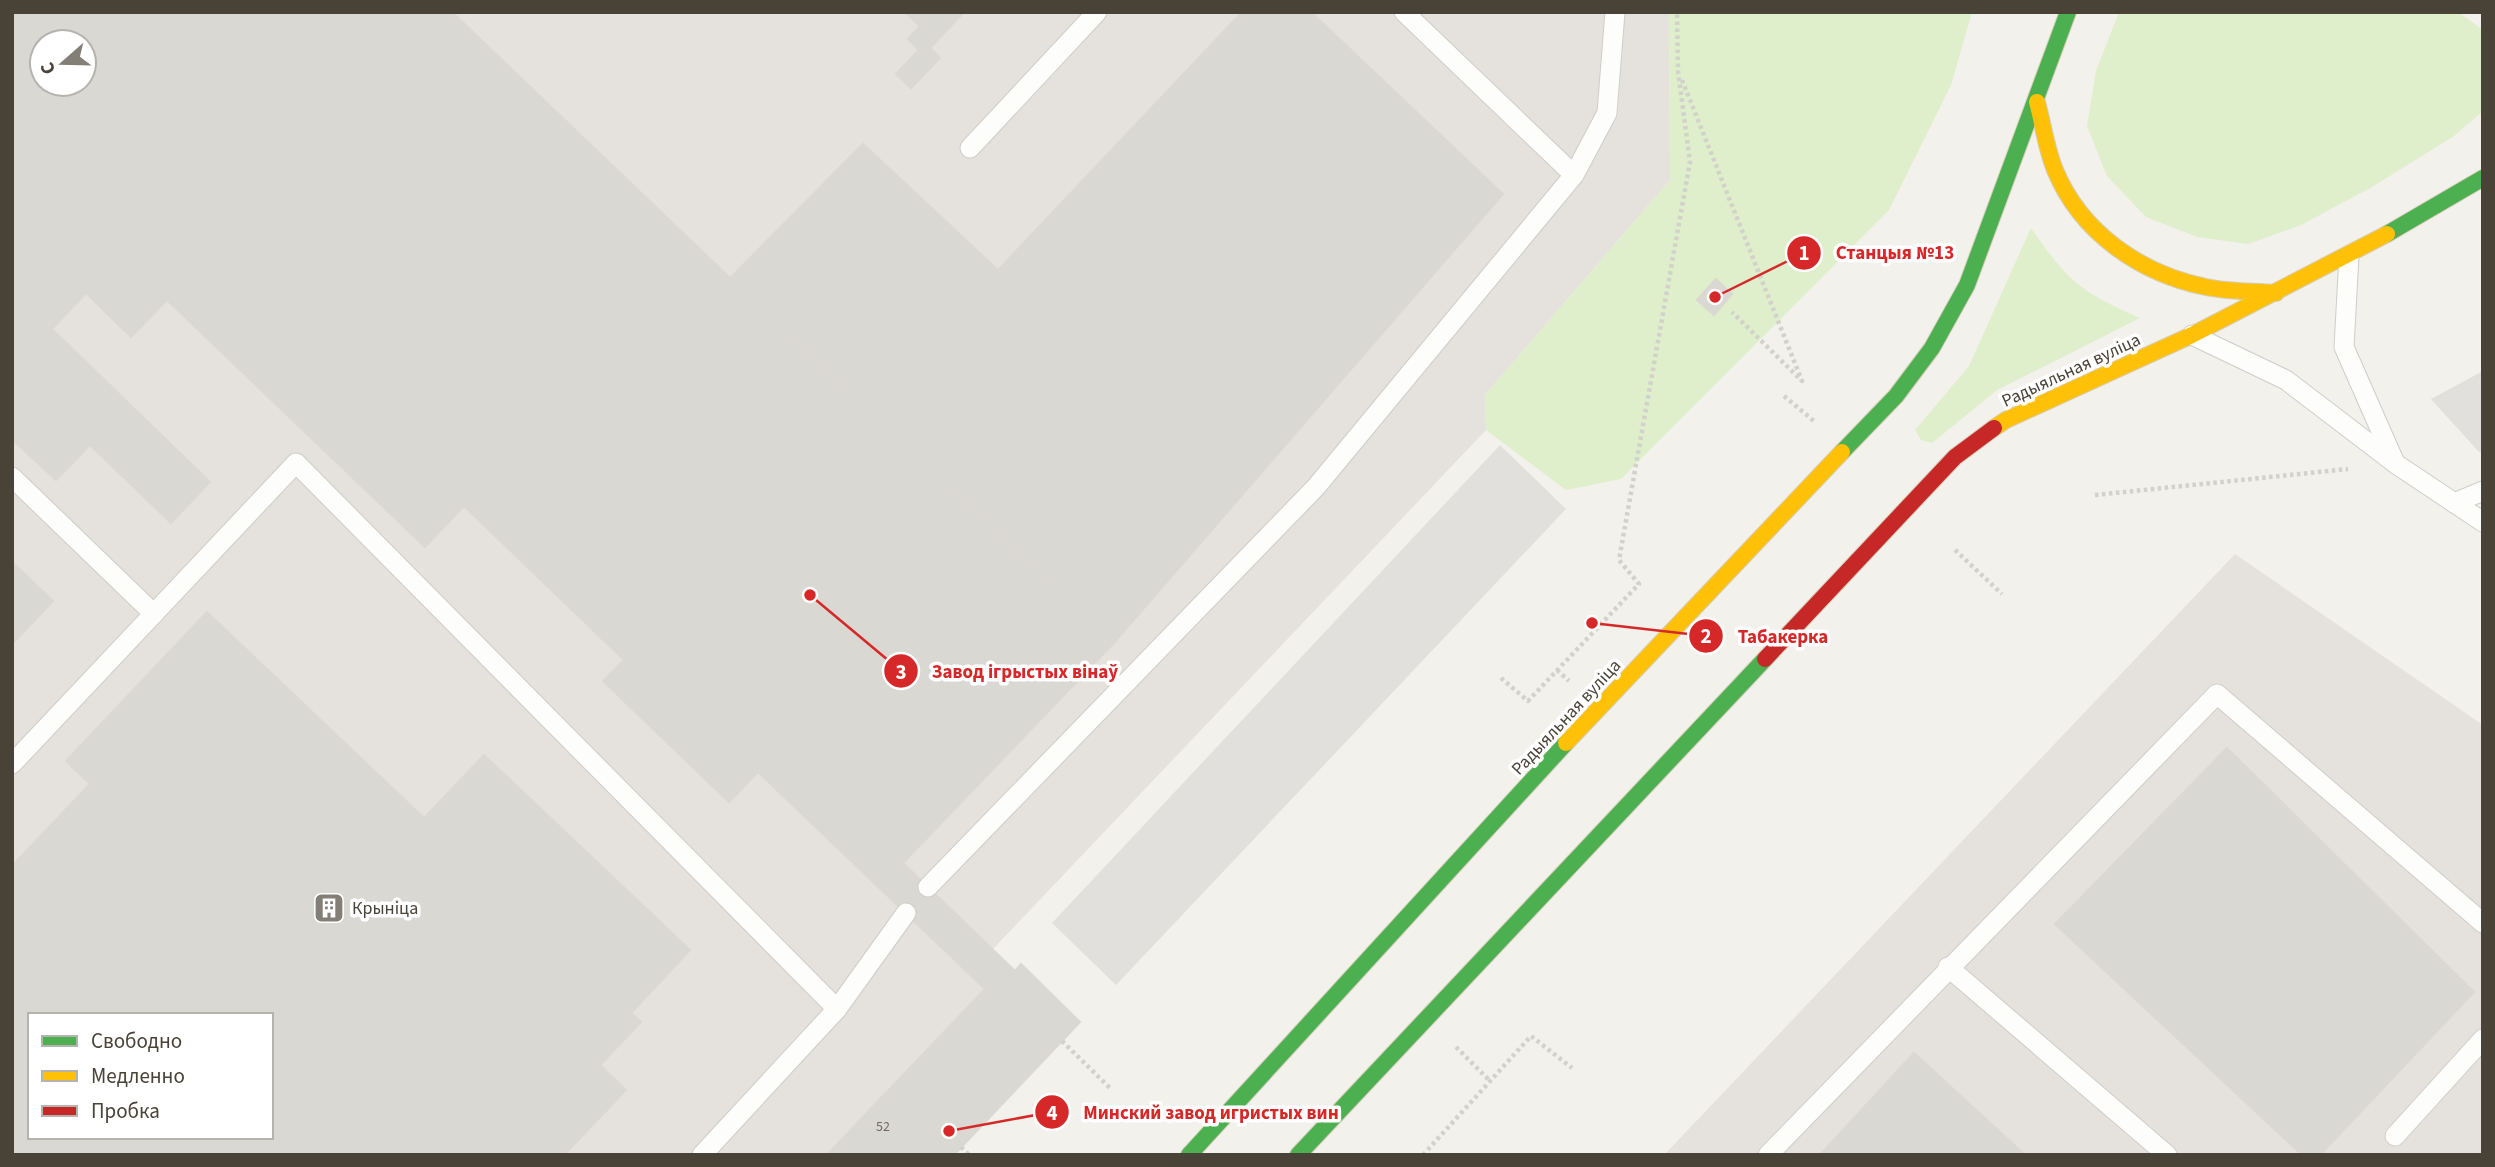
<svg xmlns="http://www.w3.org/2000/svg" width="2495" height="1167" font-family="'Source Sans 3',sans-serif">
  <style>
    .industrial { fill: #e5e2dd; fill-rule: evenodd }
    .green { fill: #dfeecb }
    .parking { fill: #e1e0dc }
    .building { fill: #dad8d3; stroke: #dbd8d2; stroke-width: 2; fill-rule: evenodd }
    .lines { fill: none; stroke-linecap: round; stroke-linejoin: round }
    .lane-casing { stroke: #cfcdc8; stroke-width: 21 }
    .fast-casing { stroke: #d5cdb9; stroke-width: 18 }
    .slow-casing { stroke: #d5cdb9; stroke-width: 18 }
    .jam-casing { stroke: #d5cdb9; stroke-width: 18 }
    .path { stroke: #d2d1ca; stroke-width: 4.5; stroke-dasharray: 3.5 3.5; stroke-linecap: butt }
    .lane { stroke: #fdfdfc; stroke-width: 19 }
    .fast { stroke: #4caf50; stroke-width: 16 }
    .slow { stroke: #ffc107; stroke-width: 16 }
    .jam { stroke: #c62828; stroke-width: 16 }
    .labels { text-anchor: middle; stroke-width: 7; stroke-linejoin: round; paint-order: stroke }
    .number-label { font-size: 14px; fill: #6f6960 }
    .street-label { font-size: 18px; fill: #494237; stroke: #fff }
    .poi-label { font-size: 18px; fill: #494237; stroke: #fff; text-anchor: start }
    .leader { fill: none; stroke: #d62828; stroke-width: 2.5 }
    .callout-dot { fill: #d62828; stroke: #fff; stroke-width: 2.5 }
    .mark-label { font-size: 21px; text-anchor: middle; font-weight: bold; fill: #fff }
    .callout-label { font-size: 19px; text-anchor: middle; font-weight: bold; fill: #d62828; stroke: #fff; stroke-width: 7; stroke-linejoin: round; paint-order: stroke }
  </style>
  <rect width="100%" height="100%" fill="#f2f1ec"/>
  <g class="industrial">
    <path d="M12 12H1669L1670 180 1485 395 1486 430 993 949 1015 970 1021 964 1080 1022 954 1155H12ZM42 42H84V84H42ZM30 1015H271V1137H30Z"/>
    <polygon points="2235,554 2483,725 2483,1155 1664,1155"/>
  </g>
  <g class="green">
    <polygon points="1669,12 1972,12 1951,85 1889,210 1621,479 1566,490 1486,430 1485,395 1670,180"/>
    <polygon points="2119,12 2458,12 2483,30 2483,111 2454,136 2372,187 2301,225 2248,244 2197,237 2146,217 2107,176 2087,126 2096,71"/>
    <path d="M2031 228C2068 281 2080 292 2140 318L1997 390 1932 443 1921 440 1915 430 1969 366Z"/>
  </g>
  <g class="parking">
    <polygon points="2483,371 2483,450 2479,452 2431,399"/>
    <polygon points="1500,445 1566,509 1116,985 1052,923"/>
  </g>
  <g class="building">
    <path d="M12 12H452L1113 644 903 863 1015 971 1021 964 1080 1022 954 1155H941L881 1098 985 989 758 772 729 802 603 681 624 660 464 506 425 547 167 300 131 337 86 293 52 329 210 482 171 523 90 445 56 480 12 439ZM42 42H84V84H42Z"/>
    <polygon points="905,12 964,12 930,48 940,58 911,88 896,74 919,50 908,39 920,26"/>
    <polygon points="1242,12 1311,12 1503,194 1113,644 730,278 863,144 998,270"/>
    <polygon points="1716,279 1732,294 1714,315 1697,300"/>
    <polygon points="12,562 53,601 12,644"/>
    <path d="M207 612 424 818 484 755 690 950 631 1013 641 1022 600 1065 626 1090 564 1155H12V866L90 784 66 761ZM30 1015H271V1137H30Z"/>
    <polygon points="2227,748 2474,992 2320,1155 2302,1155 2055,924"/>
    <polygon points="1914,1053 2025,1155 1820,1155"/>
    <polygon points="881,1098 941,1155 827,1155"/>
  </g>
  <g class="lines">
    <g class="lane-casing">
      <g id="lane">
        <polyline points="1404,12 1574,175"/>
        <polyline points="970,148 1097,12"/>
        <polyline points="2349,256 2344,347 2395,463"/>
        <polyline points="2192,335 2286,380 2396,464 2483,522"/>
        <polyline points="12,477 154,614"/>
        <polyline points="2454,503 2483,491"/>
        <polyline points="12,764 296,463 837,1009 702,1155"/>
        <polyline points="928,887 1316,487 1574,175 1607,113 1615,12"/>
        <polyline points="1948,967 2167,1155"/>
        <polyline points="837,1009 906,913"/>
        <polyline points="2395,1136 2483,1039"/>
        <polyline points="1768,1155 2217,694 2483,923"/>
      </g>
    </g>
    <g class="fast-casing">
      <g id="fast">
        <polyline points="2387,234 2483,178"/>
        <polyline points="1842,452 1896,396 1932,348 1967,285 2068,12"/>
        <polyline points="1189,1155 1566,743"/>
        <polyline points="1298,1155 1765,659"/>
      </g>
    </g>
    <g class="slow-casing">
      <g id="slow">
        <path d="M2037 102C2043 124 2046 148 2055 170 2081 233 2141 274 2206 287 2229 292 2253 291 2276 293"/>
        <polyline points="1994,428 2006,420 2192,335 2387,234"/>
        <polyline points="1566,743 1842,452"/>
      </g>
    </g>
    <g class="jam-casing">
      <polyline id="jam" points="1765,659 1955,457 1994,428"/>
    </g>
    <g class="path">
      <polyline points="1682,80 1802,381 1732,312"/>
      <polyline points="1784,396 1814,421"/>
      <polyline points="2095,495 2348,469"/>
      <polyline points="1955,550 2002,594"/>
      <polyline points="1557,670 1569,681"/>
      <polyline points="1501,678 1528,701 1639,584 1619,560 1690,162 1678,71 1677,12"/>
      <polyline points="1062,1041 1111,1089"/>
      <polyline points="1456,1047 1490,1081"/>
      <polyline points="961,1147 969,1155"/>
      <polyline points="1423,1155 1531,1036 1572,1068"/>
    </g>
    <use href="#lane" class="lane"/>
    <use href="#fast" class="fast"/>
    <use href="#slow" class="slow"/>
    <use href="#jam" class="jam"/>
  </g>
  <defs>
    <g id="building-square" transform="scale(1.575)"><rect x="-9" y="-9" width="18" height="18" rx="4" fill="#847f76" stroke="#fff"/><path d="M-4-6H4V6H1V3H-1V6H-4ZM-2.5-4.3h1.7v1.8h-1.7ZM.8-4.3h1.7v1.8H.8ZM-2.5-1h1.7V.8h-1.7ZM.8-1h1.7V.8H.8Z" fill="#fff"/></g>
  </defs>
  <g fill-rule="evenodd">
    <use href="#building-square" x="329" y="908"/>
  </g>
  <g class="labels">
    <g class="number-label">
      <text x="883" y="1131">52</text>
    </g>
    <g class="street-label">
      <text transform="translate(2071 370) rotate(-25)" y="6">Радыяльная вуліца</text>
      <text transform="translate(1566 717) rotate(-47)" y="6">Радыяльная вуліца</text>
    </g>
    <g class="poi-label">
      <text x="352" y="914">Крыніца</text>
    </g>
  </g>
  <path class="leader" d="M1715 297L1804 253M1592 623L1706 636M810 595L901 671M949 1131L1052 1112"/>
  <g class="callout-dot">
    <circle cx="1715" cy="297" r="7"/>
    <circle cx="1592" cy="623" r="7"/>
    <circle cx="810" cy="595" r="7"/>
    <circle cx="949" cy="1131" r="7"/>
    <circle cx="1804" cy="253" r="18"/>
    <circle cx="1706" cy="636" r="18"/>
    <circle cx="901" cy="671" r="18"/>
    <circle cx="1052" cy="1112" r="18"/>
  </g>
  <g class="mark-label">
    <text x="1804" y="260">1</text>
    <text x="1706" y="643">2</text>
    <text x="901" y="679">3</text>
    <text x="1052" y="1120">4</text>
  </g>
  <g class="callout-label">
    <text x="1895" y="259">Станцыя №13</text>
    <text x="1783" y="643">Табакерка</text>
    <text x="1025" y="678">Завод ігрыстых вінаў</text>
    <text x="1211" y="1119">Минский завод игристых вин</text>
  </g>
  <rect width="2495" height="1167" fill="none" stroke="#494237" stroke-width="28"/>
  <rect x="28" y="1013" width="245" height="126" fill="#ffffff" stroke="#b6b3af" stroke-width="2"/>
  <rect x="42" y="1036" width="35" height="10" fill="#4caf50" stroke="#b6b3af" stroke-width="2"/>
  <text x="91" y="1048" font-size="21" fill="#494237">Свободно</text>
  <rect x="42" y="1071" width="35" height="10" fill="#ffc107" stroke="#b6b3af" stroke-width="2"/>
  <text x="91" y="1083" font-size="21" fill="#494237">Медленно</text>
  <rect x="42" y="1106" width="35" height="10" fill="#c62828" stroke="#b6b3af" stroke-width="2"/>
  <text x="91" y="1118" font-size="21" fill="#494237">Пробка</text>
  <g transform="translate(63 63) rotate(250)"><circle r="33" fill="#ffffff" stroke="#b6b3af" stroke-width="2"/>
  <path d="M0-5L12 26L0 18L-12 26Z" fill="#847f76"/>
  <text y="-10" font-size="19" font-weight="bold" text-anchor="middle" fill="#494237">С</text>
  </g>
</svg>
